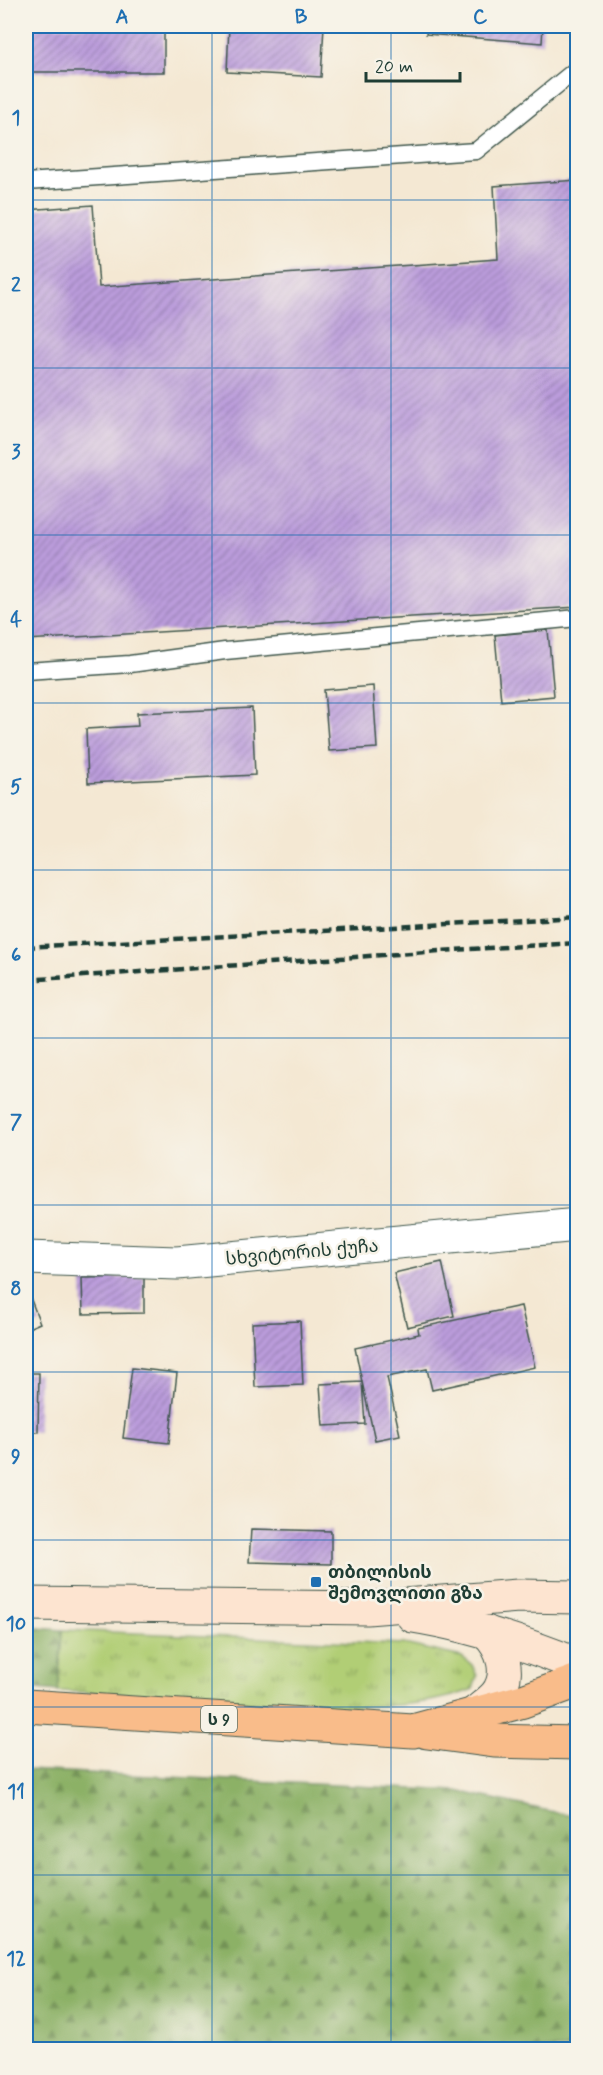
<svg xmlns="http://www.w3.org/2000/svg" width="603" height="2075" font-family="Mynerve,'Noto Sans Georgian',sans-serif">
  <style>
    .grass { fill: url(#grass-tufts); stroke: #688654; stroke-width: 1.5 }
    .forest { fill: url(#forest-firs); stroke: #56774d; stroke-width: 1.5 }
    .building { fill: url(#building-hatch) }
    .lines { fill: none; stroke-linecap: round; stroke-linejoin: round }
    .service-casing { stroke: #3f574c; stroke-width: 19 }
    .minor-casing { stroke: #3f574c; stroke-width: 35 }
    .secondary-casing { stroke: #3f574c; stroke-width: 35 }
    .trunk-casing { stroke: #3f574c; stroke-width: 35 }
    .service { stroke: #fff; stroke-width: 16 }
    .minor { stroke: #fff; stroke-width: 33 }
    .secondary { stroke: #fde4d0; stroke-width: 33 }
    .trunk { stroke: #f9bc8a; stroke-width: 33 }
    .rail { stroke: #1f3d34; stroke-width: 4.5; stroke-dasharray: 9 4.5; stroke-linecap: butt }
    .grid { fill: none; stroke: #1f6fb2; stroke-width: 1.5; stroke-opacity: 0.55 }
    .poi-dot { fill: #1f6fb2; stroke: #f7f3e8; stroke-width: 2 }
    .labels { text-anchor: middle; stroke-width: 5; stroke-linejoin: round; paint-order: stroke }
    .shield { fill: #f7f3e8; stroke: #60746a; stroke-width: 1.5 }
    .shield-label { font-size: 16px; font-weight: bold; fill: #1f3d34 }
    .street-label { font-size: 18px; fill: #1f3d34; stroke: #f7f3e8 }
    .poi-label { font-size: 18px; font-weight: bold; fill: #1f3d34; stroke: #f7f3e8; text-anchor: start }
    .neatline { fill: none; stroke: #1f6fb2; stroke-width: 2 }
    .grid-label { font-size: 20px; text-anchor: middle; font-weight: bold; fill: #1f6fb2 }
  </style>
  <defs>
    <pattern id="grass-tufts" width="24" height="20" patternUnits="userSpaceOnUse" patternTransform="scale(1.5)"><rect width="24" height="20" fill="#b1ce75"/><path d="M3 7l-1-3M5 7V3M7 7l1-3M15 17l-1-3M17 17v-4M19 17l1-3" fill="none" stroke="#8fa861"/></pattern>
    <pattern id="forest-firs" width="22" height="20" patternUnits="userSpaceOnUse" patternTransform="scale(1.5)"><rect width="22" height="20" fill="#8cb166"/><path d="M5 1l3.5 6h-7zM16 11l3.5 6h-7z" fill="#729155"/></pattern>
    <pattern id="building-hatch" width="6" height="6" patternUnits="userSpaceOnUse" patternTransform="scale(1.5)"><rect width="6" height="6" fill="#bb9cdc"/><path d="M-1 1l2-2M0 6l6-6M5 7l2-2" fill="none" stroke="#9780b3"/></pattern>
  </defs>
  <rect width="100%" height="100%" fill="#f7f3e8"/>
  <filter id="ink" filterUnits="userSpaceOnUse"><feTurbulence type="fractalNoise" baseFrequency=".0167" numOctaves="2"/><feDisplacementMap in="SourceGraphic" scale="12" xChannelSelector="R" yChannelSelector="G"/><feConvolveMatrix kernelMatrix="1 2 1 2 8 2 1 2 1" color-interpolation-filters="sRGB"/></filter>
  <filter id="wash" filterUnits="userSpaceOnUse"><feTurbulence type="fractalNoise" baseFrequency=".008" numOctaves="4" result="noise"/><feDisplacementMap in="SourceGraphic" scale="24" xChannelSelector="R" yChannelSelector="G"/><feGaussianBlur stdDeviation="1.35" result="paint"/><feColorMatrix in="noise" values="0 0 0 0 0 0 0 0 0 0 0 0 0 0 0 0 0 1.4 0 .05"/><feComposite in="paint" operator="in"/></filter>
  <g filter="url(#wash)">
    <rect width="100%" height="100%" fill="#f4e8d3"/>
    <path class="grass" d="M62 1630 404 1644 462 1657 472 1665 477 1676 473 1689C411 1715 308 1706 241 1702 180 1698 119 1694 58 1691Z"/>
    <g class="forest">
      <polygon points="26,1627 62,1630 58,1691 26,1688"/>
      <polygon points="26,1770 457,1791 577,1817 577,2049 26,2049"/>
    </g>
    <g id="blocks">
      <g class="building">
        <rect x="26" y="26" width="138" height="46"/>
        <polygon points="229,26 324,26 321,77 227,72"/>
        <polygon points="427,26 543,26 542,43 426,34"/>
        <polygon points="578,180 578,607 26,640 26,210 93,205 99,287 498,259 494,186"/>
        <polygon points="548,630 554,696 501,701 495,635"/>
        <polygon points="373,686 377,748 329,751 324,690"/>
        <polygon points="252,708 255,775 88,783 86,729 138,726 137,713"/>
        <polygon points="442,1262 454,1316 407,1327 394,1273"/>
        <polygon points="144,1277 144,1313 83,1314 82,1278"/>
        <polygon points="26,1287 40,1323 26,1329"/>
        <polygon points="521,1306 535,1367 432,1390 427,1369 387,1377 400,1435 375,1440 362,1382 365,1424 323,1426 320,1384 362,1382 355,1348 419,1334 418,1328"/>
        <polygon points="300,1321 303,1385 255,1387 252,1323"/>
        <polygon points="132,1368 177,1373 169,1443 123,1438"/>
        <polygon points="26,1373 39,1373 38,1432 26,1431"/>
        <polygon points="251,1529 331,1531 331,1564 249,1562"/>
      </g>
    </g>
  </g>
  <g filter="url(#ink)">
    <use href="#blocks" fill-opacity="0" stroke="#3f574c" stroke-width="1.5"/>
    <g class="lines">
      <g class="service-casing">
        <g id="service">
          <polyline points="26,182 476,151 578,68"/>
          <polyline points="26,671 130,664 225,651 578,618"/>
        </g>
      </g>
      <g class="minor-casing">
        <polyline id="minor" points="26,1258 177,1263 578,1225"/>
      </g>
      <g class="secondary-casing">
        <g id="secondary">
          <polyline points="26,1604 367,1608 518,1596 578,1597"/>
          <path d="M413 1616C470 1625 524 1643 578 1665"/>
          <path d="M474 1714C481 1708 490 1702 496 1695 512 1675 503 1648 486 1632"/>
        </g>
      </g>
      <g class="trunk-casing">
        <g id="trunk">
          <polyline points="26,1706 413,1731 523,1701 578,1681"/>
          <polyline points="427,1732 494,1741 578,1743"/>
        </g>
      </g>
      <use href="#service" class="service"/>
      <use href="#minor" class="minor"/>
      <use href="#secondary" class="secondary"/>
      <use href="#trunk" class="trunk"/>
      <g class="rail">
        <polyline points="26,947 578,917"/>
        <polyline points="26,980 469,949 578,943"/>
      </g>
    </g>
  </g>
  <path class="grid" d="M212 26V2050M391 26V2050M26 200H578M26 368H578M26 535H578M26 703H578M26 870H578M26 1038H578M26 1205H578M26 1372H578M26 1540H578M26 1707H578M26 1875H578"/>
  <rect class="poi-dot" x="310" y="1576" width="12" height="12" rx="3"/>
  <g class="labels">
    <rect class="shield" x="201" y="1706" width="36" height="26" rx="4.5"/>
    <g class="shield-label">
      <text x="219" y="1725">ს 9</text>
    </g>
    <g class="street-label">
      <text transform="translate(302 1252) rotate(-5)" y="6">სხვიტორის ქუჩა</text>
    </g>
    <g class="poi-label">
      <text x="328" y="1578">თბილისის<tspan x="328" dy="21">შემოვლითი გზა</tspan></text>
    </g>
  </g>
  <rect width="603" height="2075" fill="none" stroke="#f7f3e8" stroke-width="66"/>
  <path d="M366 72v9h94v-9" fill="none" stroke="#1f3d34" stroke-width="3"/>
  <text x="375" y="72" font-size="18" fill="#1f3d34" stroke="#f7f3e8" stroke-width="4.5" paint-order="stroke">20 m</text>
  <rect x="33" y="33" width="537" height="2009" class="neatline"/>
  <g class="grid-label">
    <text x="122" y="23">A</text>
    <text x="301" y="23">B</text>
    <text x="480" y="23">C</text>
    <text x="16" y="124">1</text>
    <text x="16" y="291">2</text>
    <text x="16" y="458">3</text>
    <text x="16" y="626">4</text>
    <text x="16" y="793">5</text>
    <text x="16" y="961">6</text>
    <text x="16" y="1128">7</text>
    <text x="16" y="1295">8</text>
    <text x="16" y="1463">9</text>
    <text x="16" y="1630">10</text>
    <text x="16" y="1798">11</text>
    <text x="16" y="1965">12</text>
  </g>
</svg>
